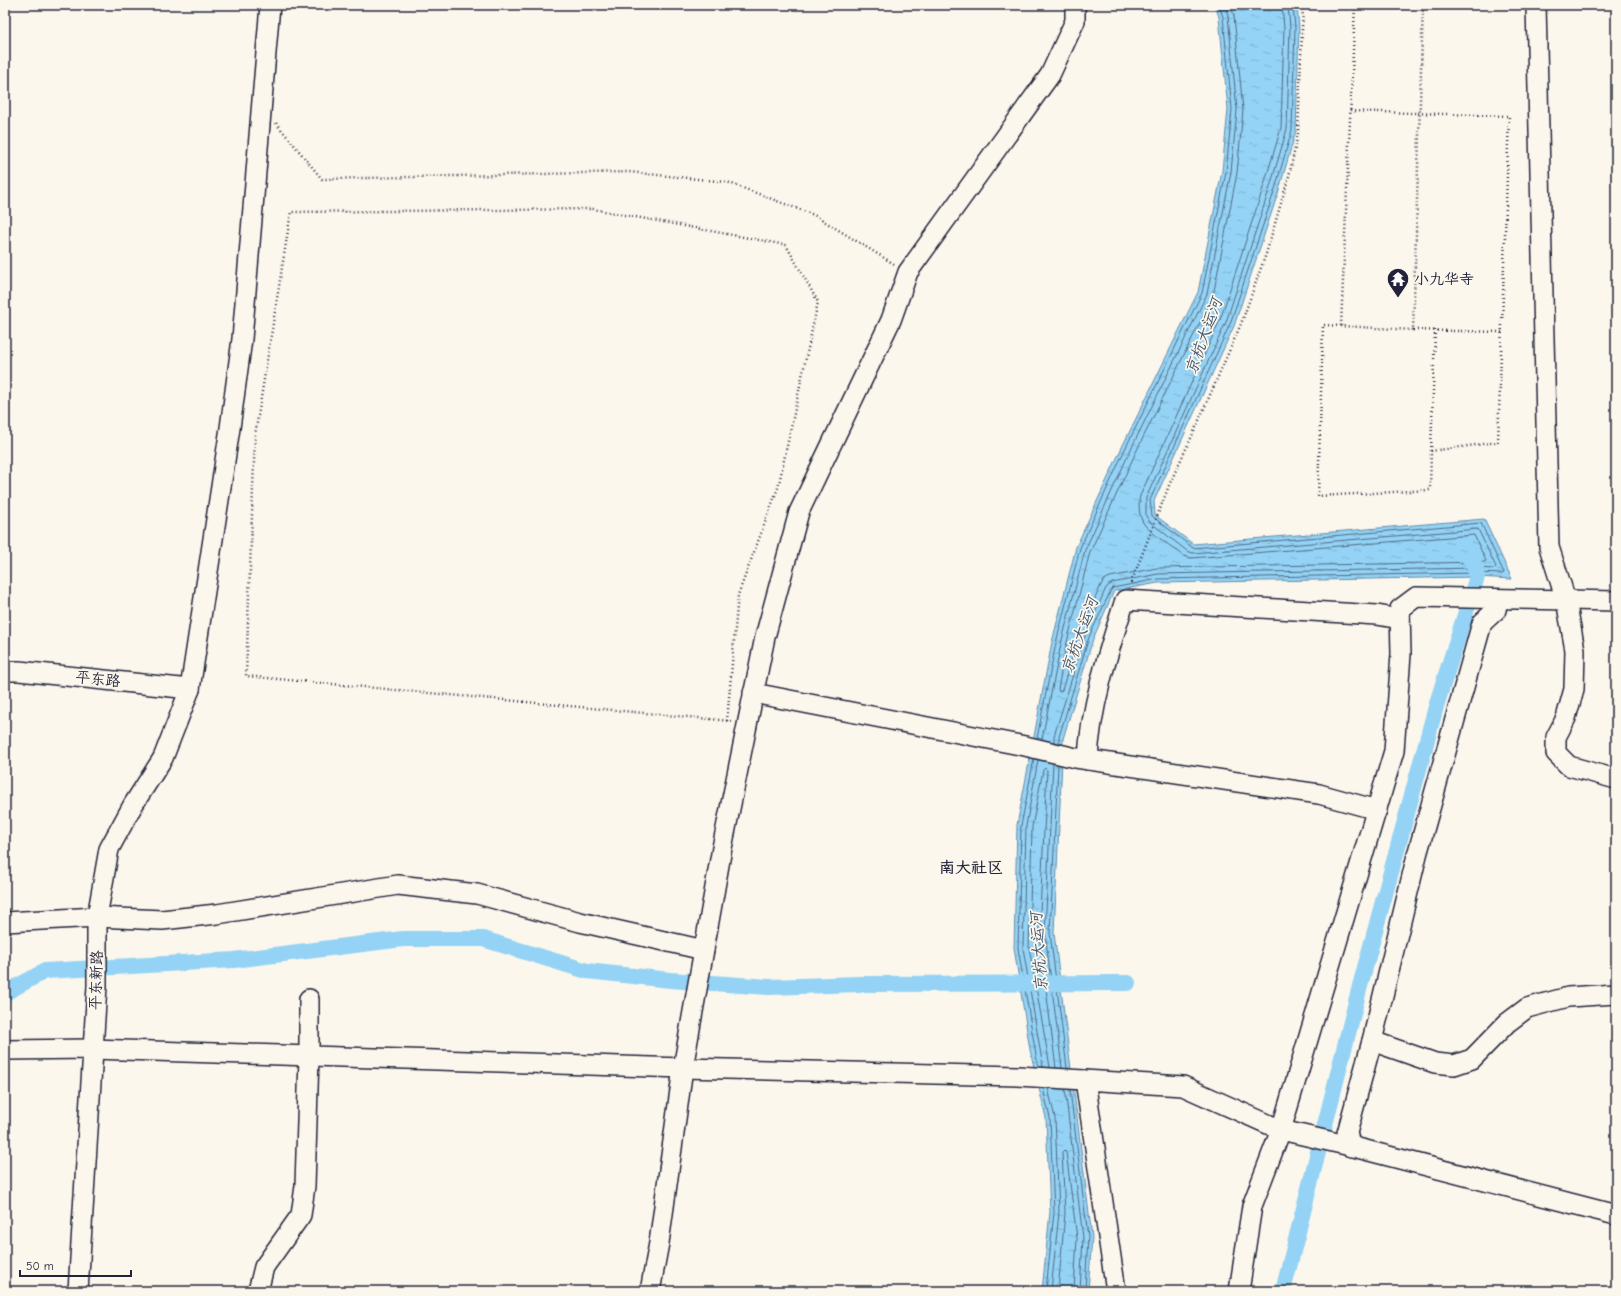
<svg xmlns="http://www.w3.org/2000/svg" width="1621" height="1296" font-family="'Comic Neue','LXGW WenKai TC',sans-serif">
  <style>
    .water { fill: url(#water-ripples); stroke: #668cab }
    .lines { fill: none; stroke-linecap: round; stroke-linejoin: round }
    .shore { stroke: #506985; stroke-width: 1 }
    .canal { stroke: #94d3f5; stroke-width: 16 }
    .minor-casing { stroke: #22223b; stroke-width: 22 }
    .path { stroke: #22223b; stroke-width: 2.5; stroke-dasharray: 1 3; stroke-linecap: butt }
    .minor { stroke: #fbf7ec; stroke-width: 19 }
    .labels { text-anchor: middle; stroke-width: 3.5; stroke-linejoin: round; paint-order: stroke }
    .poi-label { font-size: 15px; fill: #22223b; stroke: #fbf7ec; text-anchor: start }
    .street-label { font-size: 15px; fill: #22223b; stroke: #fbf7ec }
    .water-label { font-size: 16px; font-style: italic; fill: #445773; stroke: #fbf7ec }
    .neighbourhood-label { font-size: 16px; font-weight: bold; fill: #22223b; stroke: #fbf7ec }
  </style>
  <defs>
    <pattern id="water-ripples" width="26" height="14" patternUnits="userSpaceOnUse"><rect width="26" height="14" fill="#94d3f5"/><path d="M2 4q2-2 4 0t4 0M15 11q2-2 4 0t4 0" fill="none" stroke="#7fb5d3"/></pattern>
  </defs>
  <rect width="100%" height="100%" fill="#fbf7ec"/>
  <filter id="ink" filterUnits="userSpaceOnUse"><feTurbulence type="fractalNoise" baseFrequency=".025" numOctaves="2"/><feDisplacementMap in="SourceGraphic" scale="8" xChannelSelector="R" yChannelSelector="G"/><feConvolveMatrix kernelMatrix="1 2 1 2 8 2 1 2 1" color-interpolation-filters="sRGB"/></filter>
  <g filter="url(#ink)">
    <polygon class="water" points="1215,5 1297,5 1299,28 1296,131 1279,190 1234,326 1154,501 1155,515 1193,544 1484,519 1512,579 1477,577 1158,583 1114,591 1093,639 1063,739 1054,933 1092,1237 1088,1291 1042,1291 1050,1212 1046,1118 1030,1050 1014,948 1017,825 1052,642 1076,547 1122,447 1198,292 1222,171 1228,109 1219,17"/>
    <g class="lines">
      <g class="shore">
        <path d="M1231 5 1234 16 1243 110 1237 173 1213 296 1135 454 1090 552 1066 646 1058 689 1059 692 1062 690 1079 634 1101 585 1104 580 1110 577 1157 568 1484 562 1486 561 1474 535 1191 558 1184 556C1173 547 1151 534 1144 524 1139 517 1138 503 1140 496L1220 320 1264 185 1281 128 1284 28 1282 5"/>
        <polyline points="1037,738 1056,643 1080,548 1125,449 1202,293 1226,172 1232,109 1223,17 1219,5"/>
        <polyline points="1042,739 1061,644 1085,550 1130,451 1207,294 1231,172 1237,110 1228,16 1225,5"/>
        <polyline points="1054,742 1054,736 1085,636 1106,588 1112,583 1158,574 1477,568 1494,569 1496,567 1478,529 1193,553 1187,551 1150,522 1146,516 1146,498 1226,322 1270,187 1287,129 1290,28 1288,5"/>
        <polyline points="1059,743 1059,737 1089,637 1111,590 1113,588 1158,579 1477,573 1502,574 1504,573 1481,523 1193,548 1152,516 1150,500 1230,324 1275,189 1292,130 1295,28 1293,5"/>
        <polyline points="1034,759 1021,826 1018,948 1038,1067"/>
        <polyline points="1038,760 1026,826 1023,948 1043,1067"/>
        <polyline points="1053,763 1045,933 1062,1068"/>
        <polyline points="1058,765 1050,933 1067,1068"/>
        <polyline points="1050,1067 1029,947 1032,827 1043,770 1045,768 1047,770 1039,933 1056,1068"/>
        <polyline points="1043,1088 1050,1118 1054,1212 1046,1291"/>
        <polyline points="1048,1088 1055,1118 1059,1212 1051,1291"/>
        <polyline points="1065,1089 1083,1238 1080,1291"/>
        <polyline points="1070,1090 1088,1237 1085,1291"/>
        <polyline points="1058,1291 1065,1213 1062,1152 1064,1150 1066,1152 1077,1238 1074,1291"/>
      </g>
      <g class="canal">
        <polyline points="5,993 45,971 234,960 403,939 483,939 587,971 670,980 769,987 859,984 1128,983"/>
        <polyline points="1283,1291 1360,986 1437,703 1477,577 1472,558 1469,558"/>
      </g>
      <g class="minor-casing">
        <g id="minor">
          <polyline points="1536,5 1549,547 1566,600 1575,650 1574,689 1566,718 1556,737 1556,753 1569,766 1616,779"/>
          <polyline points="5,671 19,671 190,689"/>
          <polyline points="753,693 1025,746 1076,758 1319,794 1377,810"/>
          <path d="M1088 760C1090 707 1109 650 1125 600L1377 615 1400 619"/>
          <polyline points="5,922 97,917 162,920 217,914 398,885 477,894 580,922 704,950"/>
          <polyline points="1372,1041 1435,1063 1454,1065 1472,1059 1507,1023 1527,1008 1568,997 1616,994"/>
          <polyline points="5,1050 92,1049 683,1068 1018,1076 1183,1086 1281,1130 1346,1145 1616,1215"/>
          <polyline points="1085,1080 1116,1291"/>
          <polyline points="1351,1147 1347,1133 1372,1041 1417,855 1482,623 1496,610 1498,599"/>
          <polyline points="78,1291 97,986 97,917 109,849 133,805 163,758 190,689 230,428 242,339 270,5"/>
          <polyline points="258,1291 264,1267 301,1215 305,1186 309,1057 309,999"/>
          <polyline points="650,1291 659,1243 683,1068 722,848 765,637 799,512 891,320 908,272 1050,75 1075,21 1075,5"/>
          <polyline points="1239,1291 1252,1206 1281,1130 1394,751 1401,654 1400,609 1416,597 1616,601"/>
        </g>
      </g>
      <g class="path">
        <polyline points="1355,5 1341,326 1413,330 1423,5"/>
        <polyline points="276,123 322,179 629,172 727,182 814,215 894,264"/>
        <polyline points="1341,326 1323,325 1318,496 1430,490 1431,451 1498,442 1509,116 1350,111"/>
        <polyline points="1413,330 1502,332"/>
        <polyline points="1431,451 1435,330"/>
        <polyline points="1131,583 1170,483 1193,434 1241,324 1266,254 1289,176 1298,134 1303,5"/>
        <polyline points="727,721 738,595 778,488 818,302 786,245 593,209 291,212 255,435 246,676 731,721"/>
      </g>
      <use href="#minor" class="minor"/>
    </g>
  </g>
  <defs>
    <g id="temple-pin" transform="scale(1.15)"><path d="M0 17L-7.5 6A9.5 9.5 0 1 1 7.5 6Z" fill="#22223b" stroke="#fbf7ec"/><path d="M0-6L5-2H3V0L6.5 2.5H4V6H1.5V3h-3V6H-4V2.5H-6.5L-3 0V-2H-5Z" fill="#fff"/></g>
  </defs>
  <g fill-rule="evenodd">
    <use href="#temple-pin" x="1398" y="279"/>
  </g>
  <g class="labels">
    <g class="poi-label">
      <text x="1414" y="284">小九华寺</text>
    </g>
    <g class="street-label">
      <text transform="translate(98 679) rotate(6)" y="5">平东路</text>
      <text transform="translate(96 980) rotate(-88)" y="5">平东新路</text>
    </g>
    <g class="water-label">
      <text transform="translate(1203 336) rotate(-70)" y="6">京杭大运河</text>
      <text transform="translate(1079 635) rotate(-70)" y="6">京杭大运河</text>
      <text transform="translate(1038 952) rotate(-94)" y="6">京杭大运河</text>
    </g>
    <g class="neighbourhood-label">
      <text x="971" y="873">南大社区</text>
    </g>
  </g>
  <rect width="1621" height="1296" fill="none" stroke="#fbf7ec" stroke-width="20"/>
  <rect x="10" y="10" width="1601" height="1276" fill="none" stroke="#22223b" stroke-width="1.5" filter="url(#ink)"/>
  <path d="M20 1270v6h111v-6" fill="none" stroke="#22223b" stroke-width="2"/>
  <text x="26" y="1270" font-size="12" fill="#22223b" stroke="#fbf7ec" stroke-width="3" paint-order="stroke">50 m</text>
</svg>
